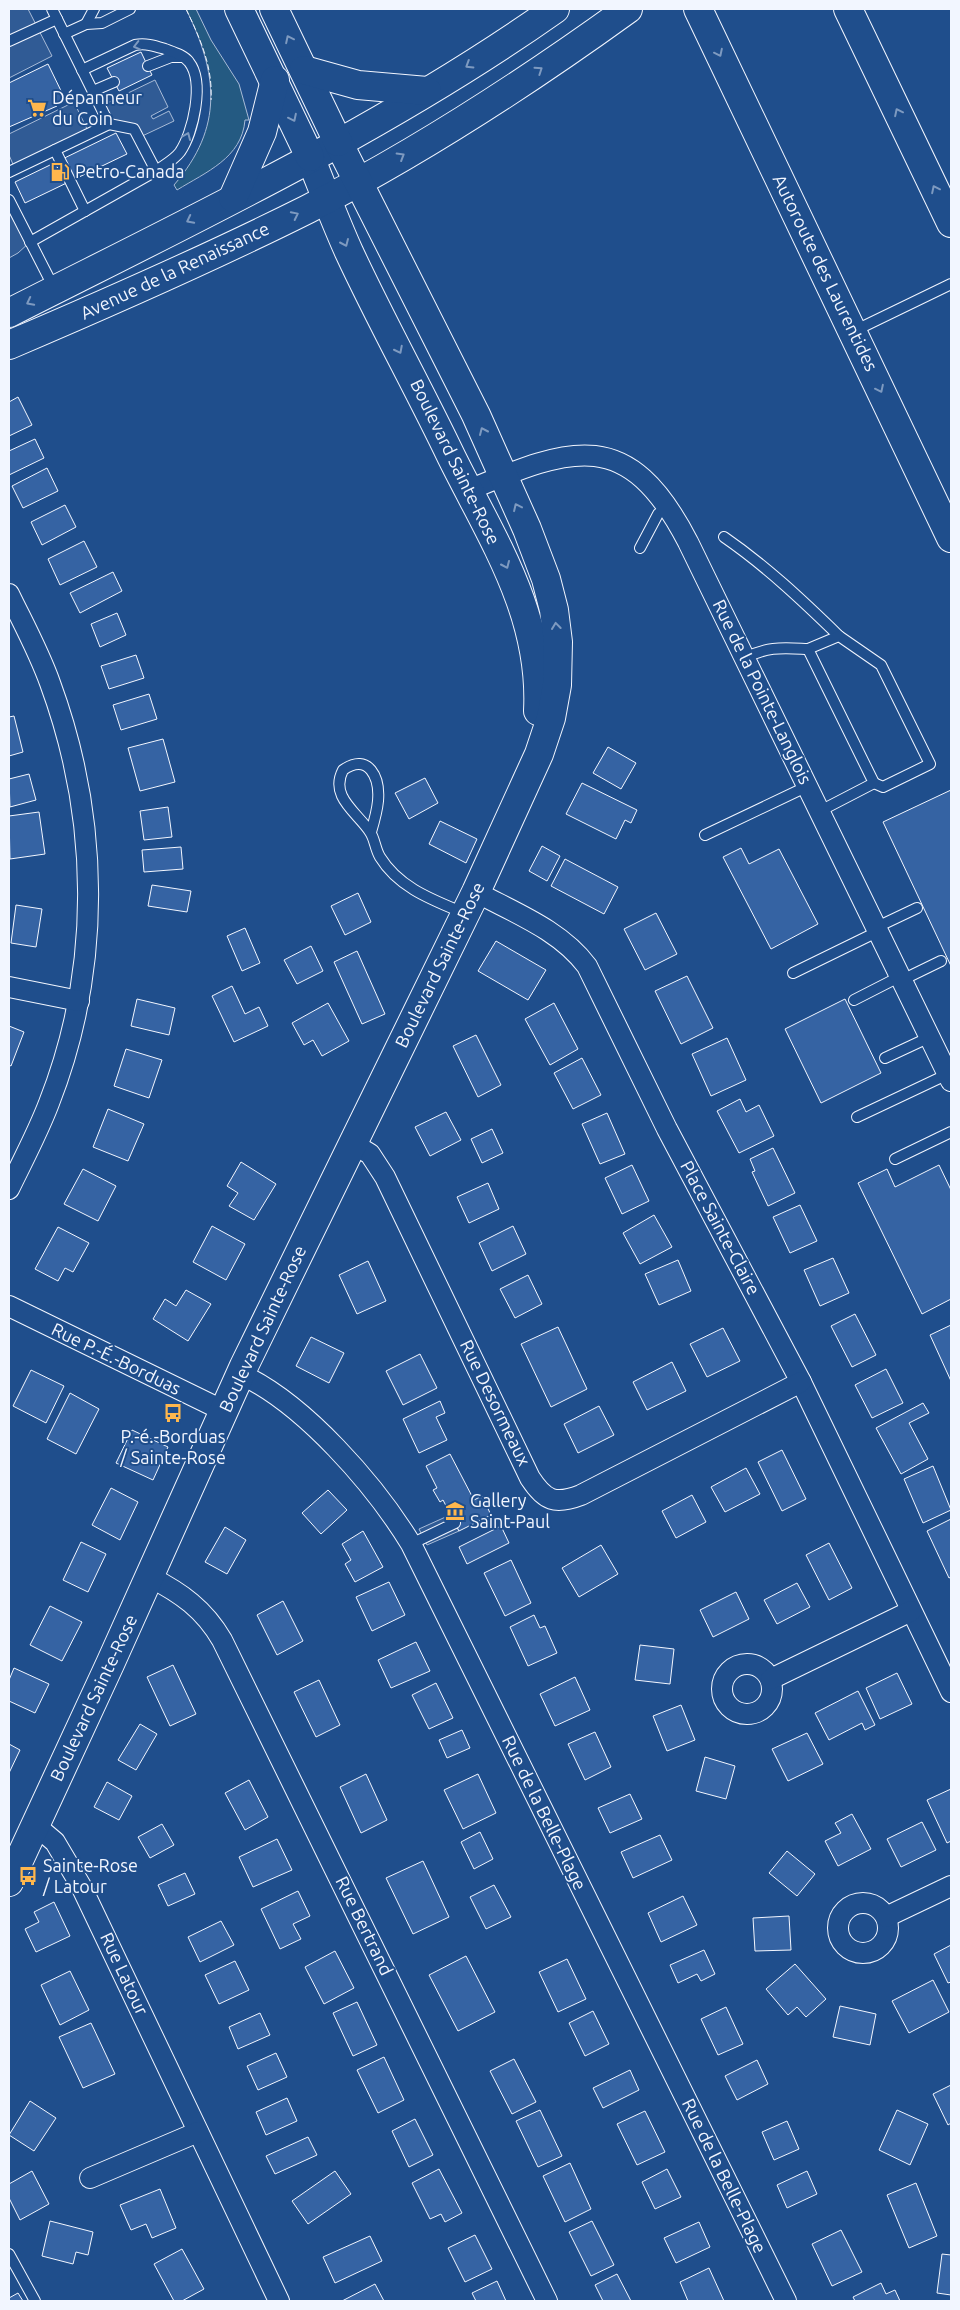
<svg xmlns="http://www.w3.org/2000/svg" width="960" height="2310" font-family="Ubuntu,sans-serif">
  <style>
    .green { fill: #245a82; stroke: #a8bbd7 }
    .parking { fill: #305b95; stroke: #a8bbd7 }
    .building { fill: #3563a3; stroke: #f2f6ff }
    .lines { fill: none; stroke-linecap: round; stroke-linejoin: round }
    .lane-casing { stroke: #f2f6ff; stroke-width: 12 }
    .street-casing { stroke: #f2f6ff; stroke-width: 22 }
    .secondary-casing { stroke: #f2f6ff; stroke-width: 30 }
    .highway-casing { stroke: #f2f6ff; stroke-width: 30 }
    .lane { stroke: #1f4e8c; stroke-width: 10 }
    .street { stroke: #1f4e8c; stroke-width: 20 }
    .secondary { stroke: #1f4e8c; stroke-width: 28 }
    .highway { stroke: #1f4e8c; stroke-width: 28 }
    .fence { stroke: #f2f6ff; stroke-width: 1; stroke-dasharray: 6 2.5; stroke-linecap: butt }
    .oneway { stroke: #7e9ac0 }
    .labels { text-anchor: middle; stroke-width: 4; stroke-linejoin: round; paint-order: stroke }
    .poi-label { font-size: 18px; fill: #f2f6ff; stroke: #1f4e8c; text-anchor: start }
    .street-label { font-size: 18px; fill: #f2f6ff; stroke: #1f4e8c }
  </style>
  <rect width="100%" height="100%" fill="#1f4e8c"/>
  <path class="green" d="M186 9H196L211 40 239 84 249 120H245C242 158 206 172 177 190L174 185C224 127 218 74 186 9Z"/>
  <g class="parking">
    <polygon points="9,9 28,9 52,56 9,78"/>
    <polygon points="155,80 168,107 151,116 153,119 169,111 174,121 138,138 134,129 109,124 101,106"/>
    <polygon points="74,102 89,133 15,169 9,155 9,134"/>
    <polygon points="9,204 30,242 18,253 9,258"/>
    <polygon points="450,1515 459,1531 427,1545 419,1529"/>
  </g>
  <g class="building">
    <polygon points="141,52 152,75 119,91 107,68"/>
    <polygon points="48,64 65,99 55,104 57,106 9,127 9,83"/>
    <polygon points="116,133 127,154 25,203 15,182"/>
    <polygon points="18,397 32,425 9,436 9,402"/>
    <polygon points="35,439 44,458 9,475 9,451"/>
    <polygon points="47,468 58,491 23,508 12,486"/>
    <polygon points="65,505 76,527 42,545 31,522"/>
    <polygon points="84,541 97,567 60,585 48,559"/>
    <polygon points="113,572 122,591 80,613 70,593"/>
    <polygon points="117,613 126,635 100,647 91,624"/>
    <polygon points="136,655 144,678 109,689 101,666"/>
    <polygon points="149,694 157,719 121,730 113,705"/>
    <polygon points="14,716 23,752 9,756 9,717"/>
    <polygon points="163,739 175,782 140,791 128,748"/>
    <polygon points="608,747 636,763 621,789 593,773"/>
    <polygon points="29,774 36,800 10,807 9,779"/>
    <polygon points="425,778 438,803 409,819 395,793"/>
    <polygon points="582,783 637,810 631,823 625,820 616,839 566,814"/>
    <polygon points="951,790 951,966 883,822"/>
    <polygon points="168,807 172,837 144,840 140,811"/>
    <polygon points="39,812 45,854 10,859 9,816"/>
    <polygon points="440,821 477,839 466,863 429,844"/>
    <polygon points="542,846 560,856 547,881 529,871"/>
    <polygon points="181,847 183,869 144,872 142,850"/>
    <polygon points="741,848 749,864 779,849 818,924 771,949 723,857"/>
    <polygon points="565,859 618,887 604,914 551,886"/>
    <polygon points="152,885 191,891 187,912 148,906"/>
    <polygon points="358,893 371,922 345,935 331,906"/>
    <polygon points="16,905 42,909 36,947 11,943"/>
    <polygon points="656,913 677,954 645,970 624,929"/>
    <polygon points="245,928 260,963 242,971 227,936"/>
    <polygon points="496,941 546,970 528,1000 478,971"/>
    <polygon points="311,946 323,971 297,984 284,960"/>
    <polygon points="357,951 385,1014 362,1024 334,962"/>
    <polygon points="687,976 713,1028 681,1044 655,991"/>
    <polygon points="232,986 245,1014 259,1007 268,1026 234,1042 212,996"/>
    <polygon points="137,999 175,1008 169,1035 131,1026"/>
    <polygon points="845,999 881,1073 821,1103 785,1029"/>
    <polygon points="328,1003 349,1041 322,1056 313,1040 304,1045 292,1023"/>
    <polygon points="554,1003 578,1049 550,1065 525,1019"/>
    <polygon points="9,1026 24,1032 11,1066 9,1065"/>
    <polygon points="476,1035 501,1085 478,1097 453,1046"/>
    <polygon points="727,1038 746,1080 711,1096 692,1054"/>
    <polygon points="126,1049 162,1060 149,1098 114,1086"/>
    <polygon points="582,1058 601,1095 573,1109 554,1073"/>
    <polygon points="740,1099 746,1112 759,1105 774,1136 739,1153 717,1111"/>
    <polygon points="108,1109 144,1124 128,1161 93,1147"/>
    <polygon points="446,1112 461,1140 430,1156 415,1127"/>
    <polygon points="607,1113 625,1154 600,1164 582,1124"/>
    <polygon points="492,1129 503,1153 482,1163 471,1139"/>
    <polygon points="773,1148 795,1193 768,1206 752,1172 755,1171 750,1159"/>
    <polygon points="241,1162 276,1184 254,1220 229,1206 238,1193 227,1186"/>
    <polygon points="632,1165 649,1201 622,1214 605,1178"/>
    <polygon points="939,1165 951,1190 951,1299 922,1314 858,1183 887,1169 895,1187"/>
    <polygon points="83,1169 116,1186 98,1221 64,1204"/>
    <polygon points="488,1183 499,1209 469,1223 457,1197"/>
    <polygon points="800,1205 817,1241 790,1253 773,1217"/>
    <polygon points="654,1215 672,1247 640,1264 623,1233"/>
    <polygon points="212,1226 245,1244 226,1280 193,1262"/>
    <polygon points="513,1226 526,1254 492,1271 479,1243"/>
    <polygon points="58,1227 89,1243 73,1272 65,1268 58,1281 35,1269"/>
    <polygon points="833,1258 849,1293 820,1306 804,1270"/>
    <polygon points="678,1260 691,1291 659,1305 645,1274"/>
    <polygon points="368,1261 386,1301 357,1314 339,1275"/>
    <polygon points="528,1275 542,1304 515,1318 500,1289"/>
    <polygon points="186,1290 211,1304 188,1341 153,1319 165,1299 176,1306"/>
    <polygon points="855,1314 876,1355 852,1367 831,1326"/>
    <polygon points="951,1325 951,1381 930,1335"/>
    <polygon points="558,1327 587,1389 551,1407 521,1344"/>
    <polygon points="723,1328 740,1361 707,1377 690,1344"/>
    <polygon points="311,1337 344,1353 329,1383 296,1366"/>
    <polygon points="420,1354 437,1388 403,1405 386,1371"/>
    <polygon points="672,1362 686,1391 647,1410 633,1382"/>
    <polygon points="886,1369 903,1403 872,1418 855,1385"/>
    <polygon points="31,1370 64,1386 46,1423 13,1406"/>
    <polygon points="70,1393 99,1409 76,1454 47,1439"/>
    <polygon points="440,1401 445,1413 436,1417 447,1440 419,1453 403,1419"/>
    <polygon points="923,1403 929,1413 909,1423 928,1459 901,1474 876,1428"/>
    <polygon points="599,1406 614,1435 578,1453 564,1424"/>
    <polygon points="132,1430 168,1447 153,1480 116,1463"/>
    <polygon points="782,1450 806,1499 782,1511 758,1462"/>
    <polygon points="450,1454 474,1500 482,1496 491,1515 459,1531 443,1500 440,1502 433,1490 437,1488 426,1466"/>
    <polygon points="933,1466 951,1510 923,1523 904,1479"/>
    <polygon points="746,1468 760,1494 725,1512 711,1487"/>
    <polygon points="111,1488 138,1502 120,1540 92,1525"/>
    <polygon points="328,1490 347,1510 321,1534 302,1513"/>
    <polygon points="692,1495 706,1522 676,1538 662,1511"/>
    <polygon points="951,1519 951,1577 949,1578 927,1531"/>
    <polygon points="501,1526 509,1543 467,1564 459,1547"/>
    <polygon points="225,1527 246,1540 227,1574 205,1562"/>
    <polygon points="363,1531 383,1567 355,1582 345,1564 351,1560 342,1544"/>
    <polygon points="81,1542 106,1554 88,1592 63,1580"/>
    <polygon points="829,1543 852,1588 829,1600 806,1555"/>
    <polygon points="601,1545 618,1574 579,1597 562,1568"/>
    <polygon points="511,1560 531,1603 505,1616 484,1573"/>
    <polygon points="389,1582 405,1615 372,1631 356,1597"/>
    <polygon points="797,1583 810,1607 777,1624 764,1600"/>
    <polygon points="736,1592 749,1619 713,1637 700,1610"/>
    <polygon points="283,1601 303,1641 277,1655 257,1615"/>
    <polygon points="50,1606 82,1622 62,1661 30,1645"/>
    <polygon points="534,1615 540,1628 545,1626 557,1653 528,1666 510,1627"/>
    <polygon points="416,1642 430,1671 391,1688 378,1660"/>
    <polygon points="640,1645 674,1649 670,1684 635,1680"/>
    <polygon points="173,1665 196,1714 170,1726 147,1677"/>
    <polygon points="14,1668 49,1684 35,1713 9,1701 9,1680"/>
    <polygon points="897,1673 912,1704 880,1719 866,1688"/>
    <polygon points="575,1677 590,1710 555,1726 540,1694"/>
    <polygon points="319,1680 340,1725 316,1737 294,1692"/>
    <polygon points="436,1683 453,1718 429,1729 412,1695"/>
    <polygon points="858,1691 875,1725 865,1730 862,1723 829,1740 815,1713"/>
    <polygon points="681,1705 695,1740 667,1751 653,1716"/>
    <polygon points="140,1724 157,1734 136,1770 118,1760"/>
    <polygon points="462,1730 470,1748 447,1758 439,1740"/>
    <polygon points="595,1732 611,1767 585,1780 568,1744"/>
    <polygon points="807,1733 823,1764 788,1781 772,1749"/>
    <polygon points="9,1744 20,1750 9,1773"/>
    <polygon points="705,1757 735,1766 726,1799 696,1791"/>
    <polygon points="366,1774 387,1820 361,1833 340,1787"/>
    <polygon points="478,1774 496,1813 463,1829 444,1790"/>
    <polygon points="249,1780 268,1817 245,1830 225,1793"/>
    <polygon points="107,1782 132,1796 119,1820 94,1807"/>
    <polygon points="951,1789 951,1841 947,1843 927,1800"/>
    <polygon points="630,1794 642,1819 610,1833 598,1808"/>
    <polygon points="852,1814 871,1849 838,1866 825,1841 841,1833 835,1823"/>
    <polygon points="922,1822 936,1850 901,1867 887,1839"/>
    <polygon points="162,1824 174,1845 150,1858 138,1837"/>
    <polygon points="480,1832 493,1859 474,1869 461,1842"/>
    <polygon points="660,1835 672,1860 633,1878 621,1852"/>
    <polygon points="277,1839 292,1870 253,1887 239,1857"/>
    <polygon points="787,1851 815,1874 797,1896 769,1873"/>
    <polygon points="423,1861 449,1917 413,1934 386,1878"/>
    <polygon points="185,1873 195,1894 168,1906 158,1885"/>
    <polygon points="494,1885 511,1917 486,1929 470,1897"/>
    <polygon points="298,1891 310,1916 293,1924 301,1939 280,1949 261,1909"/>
    <polygon points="683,1896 697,1925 661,1942 648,1913"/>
    <polygon points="54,1902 70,1936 36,1952 25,1929 39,1922 34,1912"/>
    <polygon points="789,1916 791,1950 755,1951 753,1918"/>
    <polygon points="221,1921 234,1945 200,1962 188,1937"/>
    <polygon points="951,1945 951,1982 948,1983 934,1954"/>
    <polygon points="704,1950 715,1974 701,1981 697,1974 678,1983 670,1965"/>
    <polygon points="335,1951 354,1988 324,2004 305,1967"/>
    <polygon points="466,1956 495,2012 458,2031 429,1975"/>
    <polygon points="567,1959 586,1999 558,2012 539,1972"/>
    <polygon points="235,1961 249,1990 219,2004 205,1975"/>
    <polygon points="795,1964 826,1999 806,2017 797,2007 788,2015 766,1989"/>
    <polygon points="70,1971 89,2010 60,2025 41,1985"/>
    <polygon points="933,1980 949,2012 909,2033 892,2001"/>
    <polygon points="357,2002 377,2045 353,2056 333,2013"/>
    <polygon points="840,2006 876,2014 870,2045 833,2037"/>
    <polygon points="726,2007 743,2044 718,2055 701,2019"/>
    <polygon points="593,2011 609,2044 585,2056 569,2023"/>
    <polygon points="260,2013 270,2035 238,2049 229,2027"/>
    <polygon points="91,2023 115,2074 83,2088 59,2037"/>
    <polygon points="276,2053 287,2077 258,2090 247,2066"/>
    <polygon points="384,2057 404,2100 378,2113 357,2070"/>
    <polygon points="514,2059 536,2102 512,2114 490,2071"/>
    <polygon points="757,2060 768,2084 737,2100 725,2076"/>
    <polygon points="630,2070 639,2090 603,2108 593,2088"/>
    <polygon points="951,2085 951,2123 948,2125 933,2094"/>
    <polygon points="287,2098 297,2121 266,2135 256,2112"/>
    <polygon points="30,2101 56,2118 34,2151 9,2135"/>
    <polygon points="540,2110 562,2156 538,2167 516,2121"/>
    <polygon points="897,2110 928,2124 910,2165 879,2150"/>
    <polygon points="645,2111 665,2152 637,2165 617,2124"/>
    <polygon points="415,2119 433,2155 409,2167 392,2131"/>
    <polygon points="787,2121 799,2149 774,2160 762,2132"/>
    <polygon points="308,2137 317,2155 275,2174 266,2156"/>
    <polygon points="570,2163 591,2209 565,2222 543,2176"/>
    <polygon points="439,2169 462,2213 445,2222 441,2214 430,2219 412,2183"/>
    <polygon points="667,2169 681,2197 655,2209 642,2182"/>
    <polygon points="32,2171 49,2204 20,2220 9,2198 9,2184"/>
    <polygon points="335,2171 351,2194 308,2224 292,2201"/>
    <polygon points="807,2171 817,2194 787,2208 777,2185"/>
    <polygon points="916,2183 937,2236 909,2248 887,2195"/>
    <polygon points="160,2189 176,2228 152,2238 146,2224 131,2230 120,2205"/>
    <polygon points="50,2221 93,2232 88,2255 76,2252 73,2264 42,2256"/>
    <polygon points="592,2221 614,2265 591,2276 569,2232"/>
    <polygon points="699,2222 710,2247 676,2263 664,2238"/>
    <polygon points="841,2230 862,2272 832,2286 812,2244"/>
    <polygon points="475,2235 492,2269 465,2282 448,2248"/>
    <polygon points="370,2236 382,2261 335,2283 323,2257"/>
    <polygon points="182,2249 204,2289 182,2301 174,2301 154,2264"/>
    <polygon points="942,2254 951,2255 951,2295 937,2293"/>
    <polygon points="709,2268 724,2301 688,2301 680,2282"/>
    <polygon points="617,2274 631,2301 603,2301 595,2285"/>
    <polygon points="497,2281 506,2301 476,2301 472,2293"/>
    <polygon points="881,2283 886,2294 895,2290 900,2301 855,2301 853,2297"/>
    <polygon points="375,2284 384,2301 342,2301"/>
    <polygon points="18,2293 23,2301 9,2301 9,2298"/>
  </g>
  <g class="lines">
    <g class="lane-casing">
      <g id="lane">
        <polyline points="86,24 94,9"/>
        <polyline points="64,34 86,24 102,23 130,9"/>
        <polyline points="9,41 57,19"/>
        <polyline points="148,66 171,57 182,57"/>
        <path d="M82 70 135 45C146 43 155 46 165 49 173 52 184 55 189 62 205 82 193 133 180 152 174 160 164 165 156 171"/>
        <polyline points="93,91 114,82"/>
        <polyline points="55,150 85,211"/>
        <polyline points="9,172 109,124 52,9"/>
        <polyline points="9,200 54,288"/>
        <polyline points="30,242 156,171 134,129 109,124"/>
        <polyline points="854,331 951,284"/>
        <path d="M724 537C766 566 802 600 839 636"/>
        <polyline points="640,548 658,514 668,506"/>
        <polyline points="808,649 839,636 881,665 930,764 883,787 874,783"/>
        <path d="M745 658C768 646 783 648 808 649L874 783 820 811"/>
        <path d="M371 832C374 822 377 812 378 801 380 778 369 752 343 770 329 797 358 813 370 832 375 839 375 849 380 857 399 888 433 900 464 913"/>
        <polyline points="705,835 808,786"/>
        <polyline points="877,927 917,908"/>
        <polyline points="793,973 879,931"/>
        <polyline points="902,980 941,961"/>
        <polyline points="854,1000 901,976"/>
        <polyline points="885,1058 930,1037"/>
        <polyline points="857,1117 948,1074"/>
        <polyline points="895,1159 951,1132"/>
        <polyline points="411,1544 455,1523"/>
        <polyline points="9,2254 35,2301"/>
      </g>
    </g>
    <g class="street-casing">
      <g id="street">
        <path d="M469 490C573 446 628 426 688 542L951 1081"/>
        <path d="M9 594C23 623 39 652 50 683 100 819 102 968 49 1103 38 1132 23 1160 9 1189"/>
        <path d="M476 892C515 913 560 930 587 966L667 1129 801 1382 951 1692"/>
        <polyline points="9,987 79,1001"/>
        <path d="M352 1143 370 1154 385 1177 530 1478C545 1501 555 1505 581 1495L801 1382"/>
        <polyline points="9,1306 224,1411"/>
        <path d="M240 1374C304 1403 375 1485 411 1544L786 2301"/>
        <path d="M150 1577C181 1593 204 1609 222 1640L547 2301"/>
        <circle cx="747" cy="1689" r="25"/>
        <polyline points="771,1679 911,1611"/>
        <polyline points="35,1825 55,1842 81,1886 279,2301"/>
        <circle cx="863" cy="1928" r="25"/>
        <polyline points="886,1917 951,1886"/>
        <polyline points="90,2178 198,2132"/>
      </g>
    </g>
    <g class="secondary-casing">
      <g id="secondary">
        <path d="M310 157C323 189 335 221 349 252 381 321 418 387 451 456 492 539 543 614 538 711"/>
        <path d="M9 313C194 219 385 129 555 9"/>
        <path d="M9 345C110 302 210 258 308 209 419 152 527 82 628 9"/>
        <polyline points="9,1882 110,1664 244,1366 476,892 539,754 551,718 557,685 558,642 554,610 546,579 527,529 476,415 338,142"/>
      </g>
    </g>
    <g class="highway-casing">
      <g id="highway">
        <polyline points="239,9 310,157"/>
        <polyline points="274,9 338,142"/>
        <polyline points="698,9 951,538"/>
        <polyline points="848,9 951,223"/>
        <polyline points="304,70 358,85 427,91"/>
        <polyline points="233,198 262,132 275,80"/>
      </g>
    </g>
    <use href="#lane" class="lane"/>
    <use href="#street" class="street"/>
    <use href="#secondary" class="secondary"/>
    <use href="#highway" class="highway"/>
    <path class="fence" d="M186 9C200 38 213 67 211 100"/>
  </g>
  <defs><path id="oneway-chevron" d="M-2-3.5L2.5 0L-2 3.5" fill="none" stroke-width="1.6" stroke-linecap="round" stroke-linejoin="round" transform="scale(1.25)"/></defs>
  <g class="oneway">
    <use href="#oneway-chevron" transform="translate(289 39) rotate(-116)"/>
    <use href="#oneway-chevron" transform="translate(137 46) rotate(166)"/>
    <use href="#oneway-chevron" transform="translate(719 53) rotate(64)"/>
    <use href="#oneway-chevron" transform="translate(469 65) rotate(148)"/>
    <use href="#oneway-chevron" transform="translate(539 70) rotate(-34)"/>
    <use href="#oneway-chevron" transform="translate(898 112) rotate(-116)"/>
    <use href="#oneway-chevron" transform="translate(293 118) rotate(64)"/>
    <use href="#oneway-chevron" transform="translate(187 136) rotate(-67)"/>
    <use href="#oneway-chevron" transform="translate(401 156) rotate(-31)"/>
    <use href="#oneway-chevron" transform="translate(935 189) rotate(-116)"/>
    <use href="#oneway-chevron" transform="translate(295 215) rotate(-26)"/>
    <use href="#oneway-chevron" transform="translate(190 220) rotate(153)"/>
    <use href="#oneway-chevron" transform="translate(345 243) rotate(66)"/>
    <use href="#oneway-chevron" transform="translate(30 302) rotate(153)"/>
    <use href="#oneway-chevron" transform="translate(399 350) rotate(63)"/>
    <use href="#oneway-chevron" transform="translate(880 389) rotate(64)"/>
    <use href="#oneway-chevron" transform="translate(483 431) rotate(-114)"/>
    <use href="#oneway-chevron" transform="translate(517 507) rotate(-115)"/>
    <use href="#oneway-chevron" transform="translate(506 565) rotate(66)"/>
    <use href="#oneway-chevron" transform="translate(556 626) rotate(-97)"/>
  </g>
  <defs>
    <g id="supermarket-bare" transform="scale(1.5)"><path d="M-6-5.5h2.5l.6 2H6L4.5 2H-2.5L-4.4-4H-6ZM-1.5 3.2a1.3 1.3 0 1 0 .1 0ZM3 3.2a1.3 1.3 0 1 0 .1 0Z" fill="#ffb74d" stroke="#1f4e8c" stroke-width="2.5" paint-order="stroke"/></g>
    <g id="fuel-bare" transform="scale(1.5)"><path d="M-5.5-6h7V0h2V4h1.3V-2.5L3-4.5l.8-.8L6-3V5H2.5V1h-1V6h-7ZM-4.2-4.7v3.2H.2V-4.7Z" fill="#ffb74d" stroke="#1f4e8c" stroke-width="2.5" paint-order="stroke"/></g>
    <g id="bus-bare" transform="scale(1.5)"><path d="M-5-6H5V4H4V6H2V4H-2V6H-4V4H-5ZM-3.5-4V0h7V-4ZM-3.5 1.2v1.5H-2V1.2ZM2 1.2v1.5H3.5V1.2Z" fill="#ffb74d" stroke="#1f4e8c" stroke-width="2.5" paint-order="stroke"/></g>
    <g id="museum-bare" transform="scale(1.5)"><path d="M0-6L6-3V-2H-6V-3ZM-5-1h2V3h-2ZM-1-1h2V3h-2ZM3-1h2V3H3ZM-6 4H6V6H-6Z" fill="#ffb74d" stroke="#1f4e8c" stroke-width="2.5" paint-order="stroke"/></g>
  </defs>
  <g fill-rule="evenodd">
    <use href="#supermarket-bare" x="37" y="108"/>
    <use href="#fuel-bare" x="60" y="172"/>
    <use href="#bus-bare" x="173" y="1413"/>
    <use href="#museum-bare" x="455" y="1511"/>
    <use href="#bus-bare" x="28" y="1876"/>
  </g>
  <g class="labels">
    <g class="poi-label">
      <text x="52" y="104">Dépanneur<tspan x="52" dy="21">du Coin</tspan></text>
      <text x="75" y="178">Petro-Canada</text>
      <text x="173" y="1443" text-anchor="middle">P.-é.-Borduas<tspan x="173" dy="21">/ Sainte-Rose</tspan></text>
      <text x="470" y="1507">Gallery<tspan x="470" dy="21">Saint-Paul</tspan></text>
      <text x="43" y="1872">Sainte-Rose<tspan x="43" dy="21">/ Latour</tspan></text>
    </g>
    <g class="street-label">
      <text transform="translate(175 271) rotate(-25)" y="6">Avenue de la Renaissance</text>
      <text transform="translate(825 273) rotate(64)" y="6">Autoroute des Laurentides</text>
      <text transform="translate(455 462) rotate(64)" y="6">Boulevard Sainte-Rose</text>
      <text transform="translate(762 692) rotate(64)" y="6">Rue de la Pointe-Langlois</text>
      <text transform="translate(440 965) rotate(-64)" y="6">Boulevard Sainte-Rose</text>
      <text transform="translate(720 1228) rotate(62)" y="6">Place Sainte-Claire</text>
      <text transform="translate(263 1329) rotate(-65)" y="6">Boulevard Sainte-Rose</text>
      <text transform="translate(116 1359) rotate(26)" y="6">Rue P.-É.-Borduas</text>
      <text transform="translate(495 1403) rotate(64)" y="6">Rue Desormeaux</text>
      <text transform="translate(94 1698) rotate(-65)" y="6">Boulevard Sainte-Rose</text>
      <text transform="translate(544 1813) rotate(64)" y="6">Rue de la Belle-Plage</text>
      <text transform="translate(364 1926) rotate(64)" y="6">Rue Bertrand</text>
      <text transform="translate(124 1974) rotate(65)" y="6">Rue Latour</text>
      <text transform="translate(724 2176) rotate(64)" y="6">Rue de la Belle-Plage</text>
    </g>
  </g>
  <rect width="960" height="2310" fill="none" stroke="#f2f6ff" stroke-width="20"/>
</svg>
